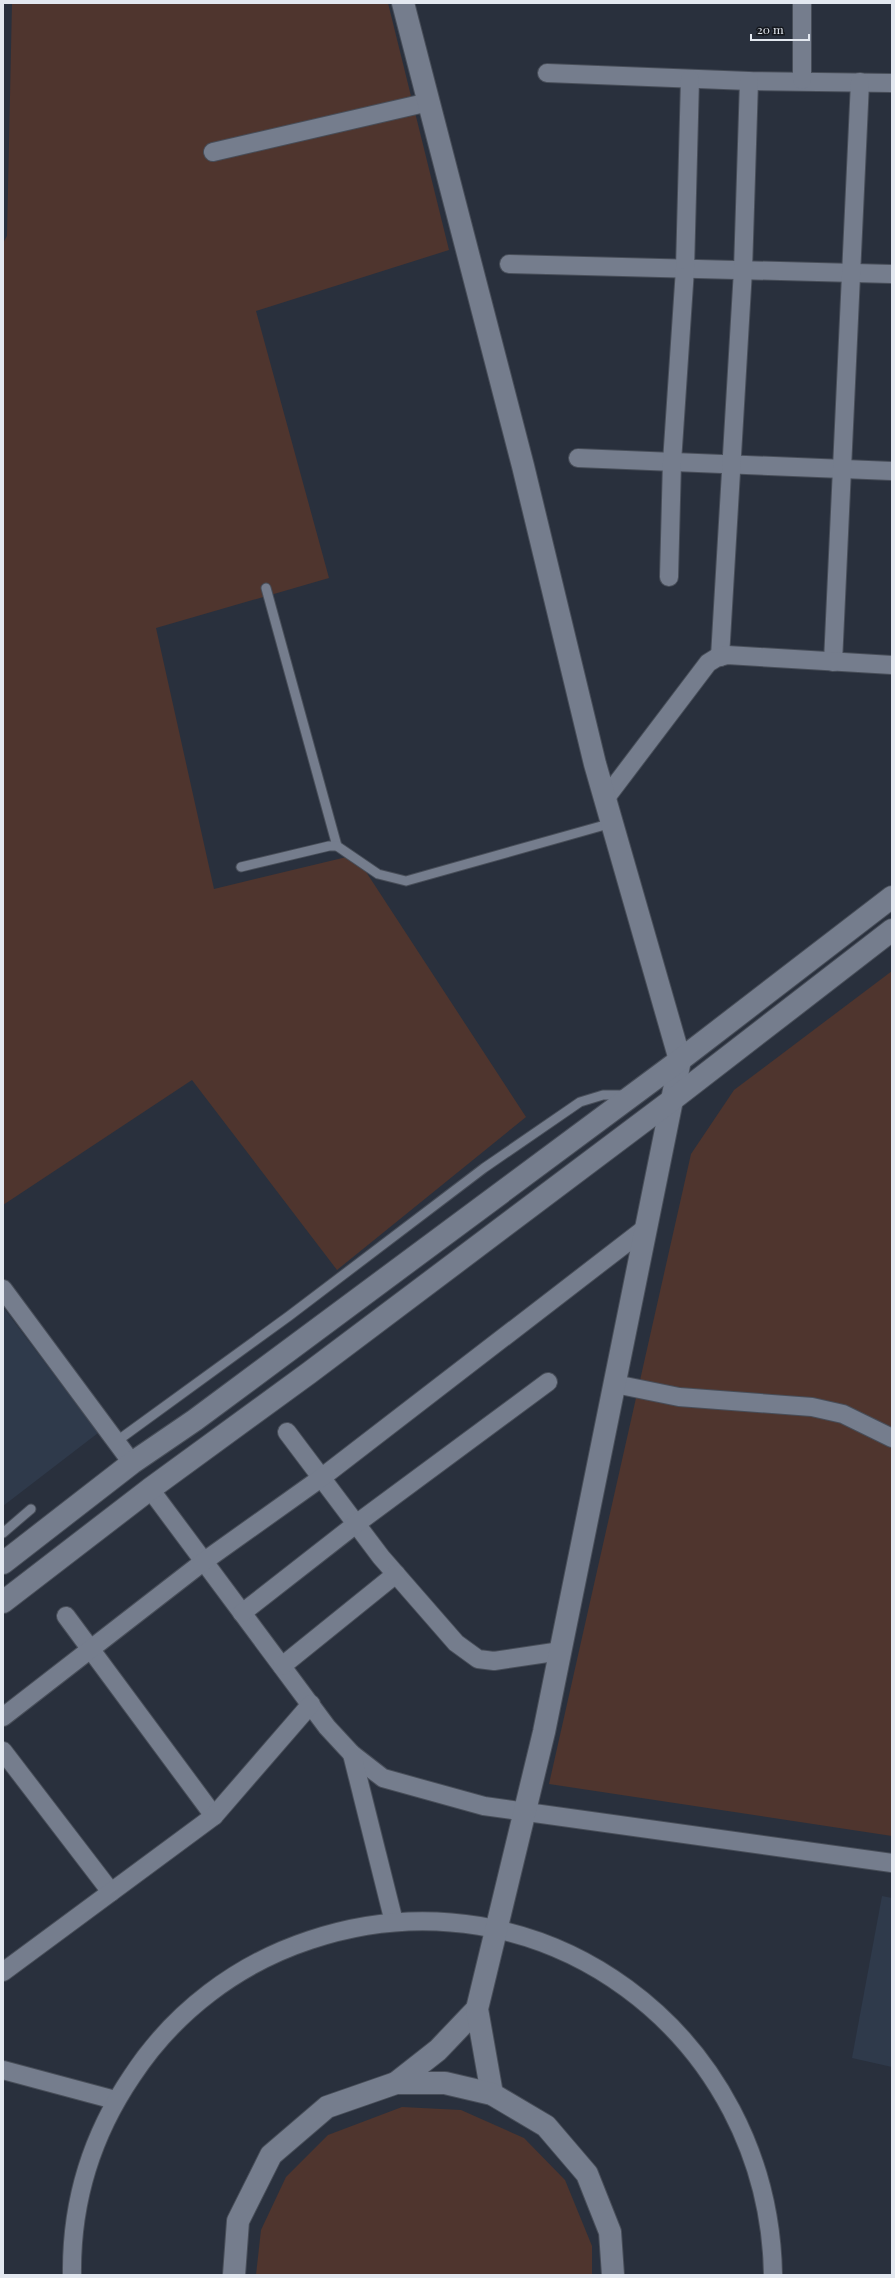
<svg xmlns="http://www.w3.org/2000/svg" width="895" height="2278" font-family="'Playfair Display',serif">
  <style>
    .built { fill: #2f3a4b }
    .green { fill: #4f352e }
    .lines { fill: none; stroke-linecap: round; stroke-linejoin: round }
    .service-casing { stroke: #484e59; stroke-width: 11 }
    .minor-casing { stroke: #484e59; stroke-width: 20 }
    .tertiary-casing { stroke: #484e59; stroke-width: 24 }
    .secondary-casing { stroke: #484e59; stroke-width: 24 }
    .service { stroke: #757d8d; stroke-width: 9 }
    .minor { stroke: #757d8d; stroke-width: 18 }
    .tertiary { stroke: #757d8d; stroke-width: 22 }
    .secondary { stroke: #757d8d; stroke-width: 22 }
  </style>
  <rect width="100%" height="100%" fill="#29303d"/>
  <g class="built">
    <polygon points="3,1307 98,1433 3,1506"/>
    <polygon points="882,1896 892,1898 892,2067 852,2058"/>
  </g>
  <g class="green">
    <polygon points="12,3 388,3 449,250 256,311 329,578 156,628 214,889 355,855 526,1117 337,1270 192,1080 3,1205 3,243 7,236"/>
    <polygon points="892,971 892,1836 549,1784 691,1154 734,1090"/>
    <polygon points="402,2107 461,2110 524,2138 565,2180 592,2246 592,2275 256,2275 261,2230 286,2177 328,2135"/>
  </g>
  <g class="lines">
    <g class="service-casing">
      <g id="service">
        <polyline points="266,588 337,846"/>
        <polyline points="241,867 329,846 337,846 378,874 406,881 612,823"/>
        <polyline points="117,1441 289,1316 484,1168 580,1102 603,1095 627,1095"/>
        <polyline points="3,1533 31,1509"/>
      </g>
    </g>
    <g class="minor-casing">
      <g id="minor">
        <polyline points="547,73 749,81 892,83"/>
        <polyline points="802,80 802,3"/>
        <polyline points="213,152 429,102"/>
        <polyline points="509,264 892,274"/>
        <polyline points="578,458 892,471"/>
        <polyline points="669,577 672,462 685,269 690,79"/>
        <polyline points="720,657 743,270 749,81"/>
        <polyline points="833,662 860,82"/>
        <polyline points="605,799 708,663 716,658 727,655 892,665"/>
        <polyline points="3,1289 132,1463"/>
        <polyline points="615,1384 679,1397 812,1407 843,1414 892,1438"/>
        <polyline points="287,1432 381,1557 456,1643 478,1659 494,1661 561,1651"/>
        <polyline points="150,1489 327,1727 352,1754 383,1778 484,1806 892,1863"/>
        <polyline points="242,1613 356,1524 548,1382"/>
        <polyline points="66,1616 214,1816"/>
        <polyline points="282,1666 396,1574"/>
        <polyline points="3,1717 203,1562 321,1478 647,1227"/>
        <polyline points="3,1751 111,1892"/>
        <polyline points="352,1754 394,1922"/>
        <polyline points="3,1972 214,1816 311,1704"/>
        <polyline points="3,2070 115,2100"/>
        <path d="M72 2275C71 2203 92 2135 132 2076 174 2012 237 1964 310 1940 541 1863 769 2034 773 2275"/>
      </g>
    </g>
    <g class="tertiary-casing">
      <g id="tertiary">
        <polyline points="396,2083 438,2050 477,2009"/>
        <polyline points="492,2094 477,2009 544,1732 672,1100"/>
        <polyline points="234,2275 238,2221 271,2155 327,2107 396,2083 445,2083 492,2094 546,2126 587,2174 610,2232 613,2275"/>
      </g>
    </g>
    <g class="secondary-casing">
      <g id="secondary">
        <polyline points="403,3 523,466 595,764 680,1060 672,1100"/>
        <polyline points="3,1563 132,1463 195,1420 680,1060 892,897"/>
        <polyline points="3,1602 150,1489 309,1373 672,1100 892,930"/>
      </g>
    </g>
    <use href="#service" class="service"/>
    <use href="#minor" class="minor"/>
    <use href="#tertiary" class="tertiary"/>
    <use href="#secondary" class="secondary"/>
  </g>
  <rect width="895" height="2278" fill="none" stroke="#e3e8f0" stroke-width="8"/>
  <path d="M751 34v6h58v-6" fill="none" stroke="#e3e8f0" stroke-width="2"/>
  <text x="757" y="34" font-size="12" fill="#e3e8f0" stroke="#15181e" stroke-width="3" paint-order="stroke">20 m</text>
</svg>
